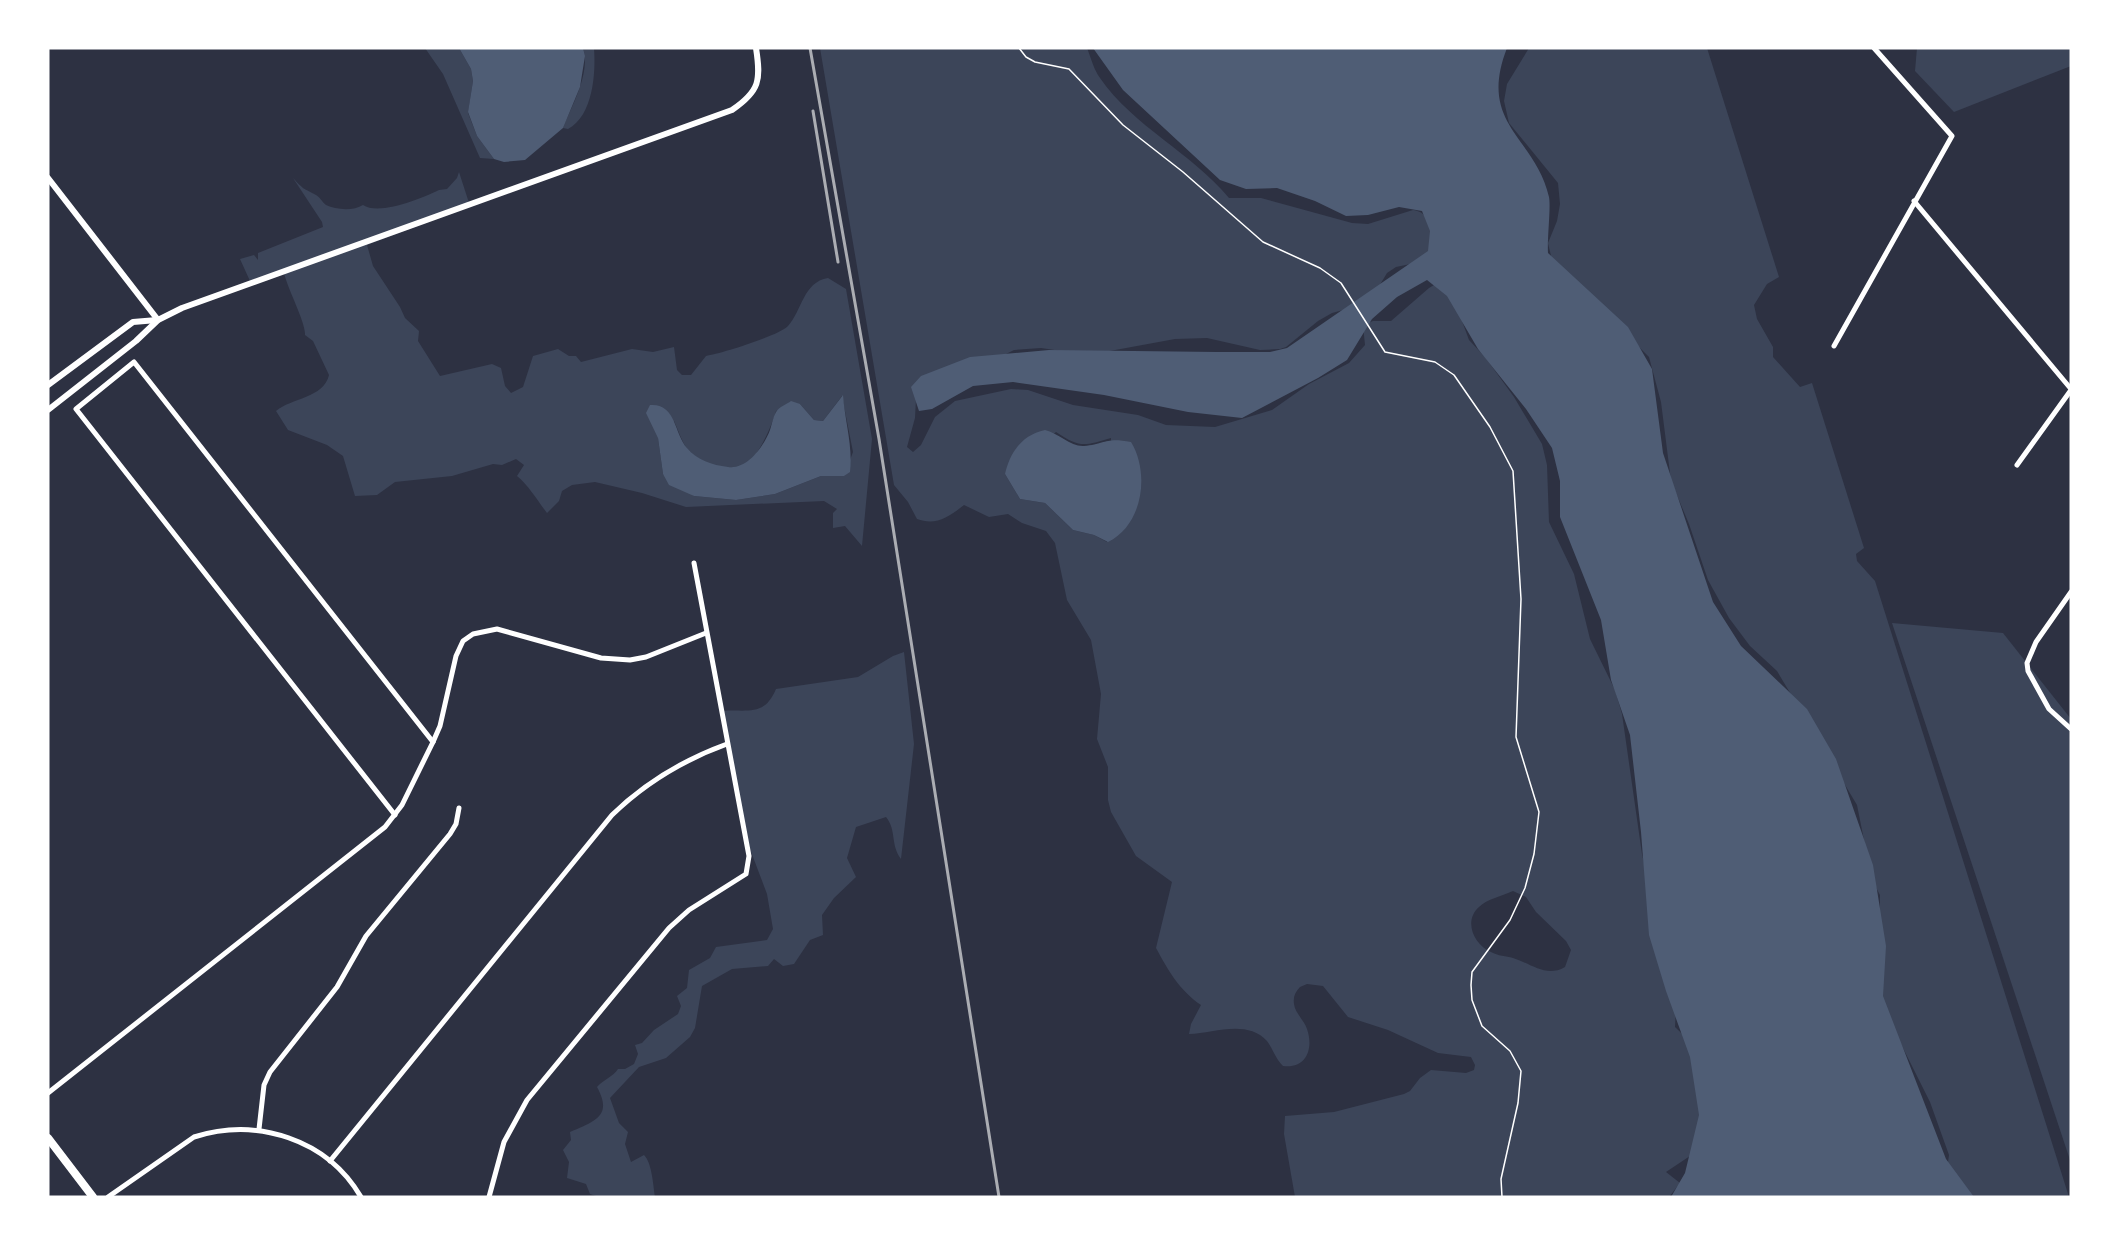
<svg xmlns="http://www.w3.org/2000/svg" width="2119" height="1245" font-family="Quicksand,sans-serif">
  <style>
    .green { fill: #3c4559; fill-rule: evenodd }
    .water { fill: #4f5d75 }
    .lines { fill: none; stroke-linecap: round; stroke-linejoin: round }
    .path { stroke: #fff; stroke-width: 1.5 }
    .minor { stroke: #fff; stroke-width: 5 }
    .tertiary { stroke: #fff; stroke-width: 6 }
    .primary { stroke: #fff; stroke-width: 8 }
    .rail { stroke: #abadb3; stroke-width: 3 }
  </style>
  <rect width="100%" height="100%" fill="#2d3142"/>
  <g class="green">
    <polygon points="425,48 459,48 471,69 473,81 468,113 477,136 494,159 480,158 443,74"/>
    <path d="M583 48H594C596 73 593 116 568 129L563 128C572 105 591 73 583 48Z"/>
    <path d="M820 48H1087C1091 58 1094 70 1100 78 1134 127 1192 153 1229 198H1261L1352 223 1368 224 1413 210C1430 212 1431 229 1435 243L1420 262 1396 267 1387 273 1369 303 1332 313 1318 321 1286 347 1280 349 1260 350 1207 338 1175 339 1088 355 1041 348 1014 350 916 399 915 418 907 447 913 452 921 445 935 417 955 401 1011 389 1028 390 1073 405 1138 415 1166 425 1215 427 1272 410 1309 384 1349 363 1365 345 1363 325 1373 321H1391L1429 288 1439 282 1455 302 1469 340 1485 357 1514 397 1542 444 1547 465 1549 522 1574 574 1590 639 1615 690 1622 714 1642 854 1676 1008 1675 1027 1703 1054 1699 1150 1666 1172 1680 1183 1669 1197H1295L1284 1134 1285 1116 1334 1112 1404 1094 1410 1091 1420 1078 1431 1070 1466 1073 1474 1070 1475 1065 1471 1057 1438 1053 1388 1030 1348 1017 1323 986 1307 984 1300 987C1295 992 1293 997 1294 1004 1295 1013 1304 1020 1307 1029 1314 1049 1306 1069 1283 1066 1275 1058 1273 1049 1267 1041 1247 1019 1214 1033 1189 1034L1191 1024 1201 1005C1179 990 1168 970 1156 948L1172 882 1136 856 1111 812 1108 800V767L1097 739 1101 694 1091 640 1067 600 1055 543 1046 531 1022 523 1008 514 989 517 964 505C949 517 936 526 917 519L908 502 894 485ZM1056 432C1080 448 1084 446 1111 438L1107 542 1094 535 1073 530 1045 503 1020 499 1005 474ZM1513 891 1526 897 1536 912 1566 941 1571 950 1565 967C1546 978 1532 964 1513 958 1506 956 1498 956 1491 952 1474 945 1463 921 1479 907 1487 899 1502 896 1513 891Z"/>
    <polygon points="1529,48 1707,48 1779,277 1767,284 1754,305 1757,319 1773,347 1773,357 1800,387 1812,383 1864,548 1856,554 1857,561 1875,581 2069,1197 1974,1197 1946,1176 1949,1155 1930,1102 1893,1028 1879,992 1880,895 1872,880 1857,805 1777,671 1750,646 1729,618 1708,580 1689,524 1671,481 1661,402 1649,357 1552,260 1548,243 1557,221 1560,204 1558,183 1509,123 1504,101 1507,84"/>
    <polygon points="1917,48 2071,48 2071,66 1954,112 1915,71"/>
    <path d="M459 172 470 206 367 245 373 266 400 307 405 318 419 331 418 341 440 376 492 364 501 368 505 386 511 393 523 387 533 356 558 349 569 356H576L581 362 632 349 653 352 674 347 677 370 682 375H691L706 356C720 354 778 336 788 326 802 311 803 282 828 278L846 289 872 439 862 546 845 526 833 528V513L837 509 824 501 686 507 642 493 595 482 572 485 562 491 559 501 547 513C537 500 529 486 517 476L524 465 516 459 502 465 493 464 452 476 395 482 377 495 355 496 343 456 327 445 288 430 276 411C291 398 324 398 329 375L313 341 305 335C306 323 288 290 284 273L250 281 240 259 254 255 258 260V253L323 227 322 222 293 178C304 190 303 188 316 195 320 197 322 202 326 205 336 210 354 211 363 205 379 216 423 198 439 190L447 189 457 178ZM842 396 853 452 844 476H821L775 494 736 500 694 496 663 474 658 438 674 421C678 429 681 440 686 447 698 463 727 474 746 464 759 456 772 425 776 411L800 404 814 420 823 421Z"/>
    <polygon points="1892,623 2003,633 2071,719 2071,1163"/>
    <path d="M904 652 914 744 901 859C890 844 897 831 886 817L856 827 847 858 856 877 834 898 822 915 823 935 810 940 794 964 783 966 774 959 768 966 732 969 702 986 695 1028 690 1037 666 1058 639 1067 610 1098 619 1123 628 1132 625 1144 631 1162 644 1155C652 1163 653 1184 655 1197H599L590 1194 586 1184 567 1178 569 1162 563 1150 571 1140 570 1132C595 1121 613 1116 597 1087 604 1079 613 1077 618 1069H625L634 1064 638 1054 635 1045 642 1043 654 1030 678 1014 681 1006 677 996 687 988 689 970 710 958 716 947 767 940 773 929 767 894 750 849 722 711C749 709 764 717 776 689L858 677 893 656Z"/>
  </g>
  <g class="water">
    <polygon points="459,48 583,48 585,56 580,87 563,128 525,160 504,162 494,159 477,136 468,112 473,81 471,69"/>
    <path d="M1093 48H1507C1477 125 1535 136 1549 197 1551 207 1547 239 1548 253L1628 327 1652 369 1663 453 1713 602 1741 646 1807 709 1836 759 1873 865 1886 946 1883 996 1946 1159 1974 1197H1671L1685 1173 1699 1115 1690 1057 1666 991 1649 935 1641 832 1630 735 1611 680 1601 620 1560 517V481L1552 448 1526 409 1478 349 1447 296 1427 280 1397 297 1372 319 1347 360 1318 378 1242 418 1188 412 1104 395 1013 382 973 386 932 409 919 411 911 387 921 376 970 357 1049 350 1217 352H1270L1287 348 1428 251 1430 231 1422 211 1399 207 1368 215 1346 216 1315 201 1277 188 1246 189 1220 180 1123 90Z"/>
    <path d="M843 395C845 422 853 446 850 472L844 476H821L775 494 736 500 694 496 669 485 663 474 658 438 646 413 650 405C676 403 674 433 687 448 697 460 712 465 728 467 747 470 764 446 770 430 772 424 773 417 776 412 779 407 787 404 791 401L800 404 814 420 823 421Z"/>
    <path d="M1045 430C1058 433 1071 447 1084 446 1106 444 1105 437 1131 442 1150 473 1143 525 1108 542L1094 535 1073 530 1045 503 1020 499 1005 474C1010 452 1022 435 1045 430Z"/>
  </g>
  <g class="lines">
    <polyline class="path" points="1019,48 1026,57 1035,62 1069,69 1123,125 1183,172 1263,242 1320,268 1341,283 1385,352 1435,362 1454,375 1490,427 1513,471 1521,599 1516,737 1539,812 1534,854 1525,888 1510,920 1472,972 1471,985 1472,1000 1482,1026 1510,1051 1521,1071 1518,1103 1501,1179 1502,1197"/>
    <g class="minor">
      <polyline points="1914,201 2071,389"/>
      <polyline points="1834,346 1952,136 1874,48"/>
      <polyline points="2017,465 2071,390"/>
      <polyline points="2071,592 2036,642 2027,663 2028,671 2049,709 2071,729"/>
      <polyline points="395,815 76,409 134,362 433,742"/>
      <polyline points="48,1093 385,827 402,805 433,742 440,726 456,656 463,641 473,634 497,629 601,658 630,660 646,657 706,633"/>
      <polyline points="259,1129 264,1085 270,1072 337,987 366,936 450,834 456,824 459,808"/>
      <path d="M330 1161 612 815C646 782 683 760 727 744"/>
      <path d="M108 1197 194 1137C257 1117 327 1139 361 1197"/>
      <polyline points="489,1197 504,1142 527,1100 669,928 689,910 746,874 749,856 694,563"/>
    </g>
    <g class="tertiary">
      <polyline points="48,178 158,320"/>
      <polyline points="48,385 133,322 157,320"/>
      <path d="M48 410 136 341 158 320 182 308 732 110C760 91 761 80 756 48"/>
    </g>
    <polyline class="primary" points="48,1138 93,1197"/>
    <g class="rail">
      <polyline points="810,48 879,439 999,1197"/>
      <polyline points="813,111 838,262"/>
    </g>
  </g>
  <rect width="2119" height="1245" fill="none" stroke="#ffffff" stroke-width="99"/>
</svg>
